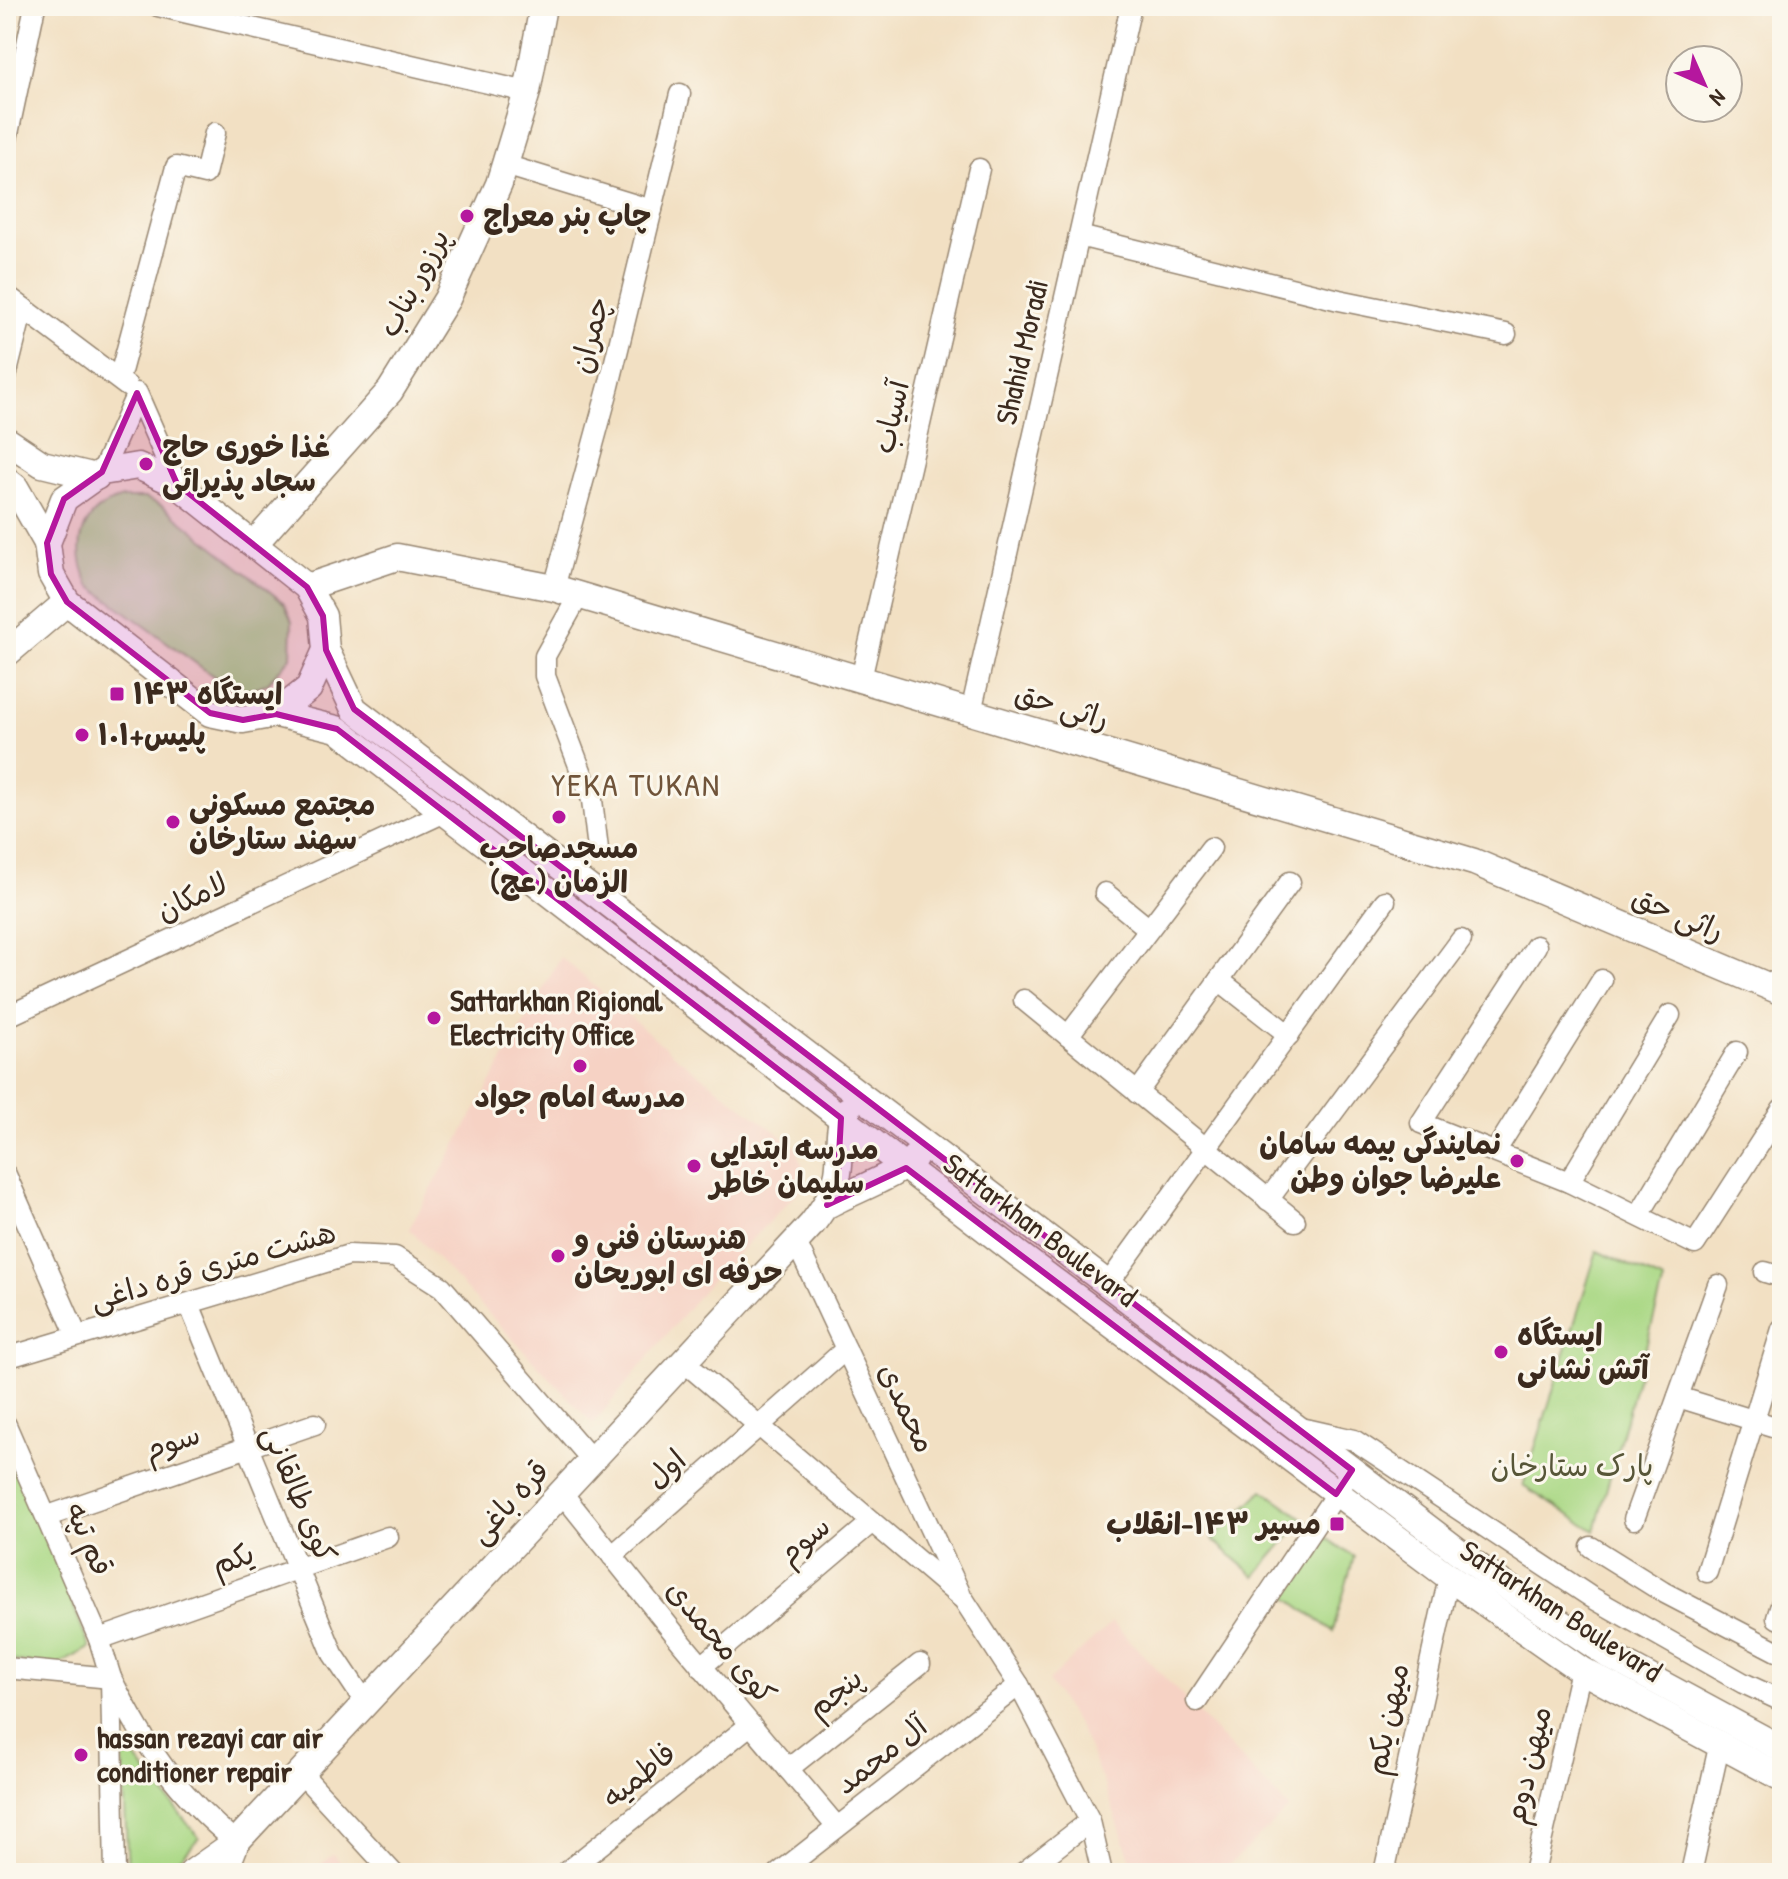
<svg xmlns="http://www.w3.org/2000/svg" width="1788" height="1879" font-family="'Patrick Hand','Playpen Sans Arabic',sans-serif">
  <style>
    .built { fill: #f6d2c4 }
    .green { fill: #aad885; stroke: #728152; stroke-width: 2 }
    .lines { fill: none; stroke-linecap: round; stroke-linejoin: round }
    .minor-casing { stroke: #968570; stroke-width: 23 }
    .major-casing { stroke: #968570; stroke-width: 29 }
    .minor { stroke: #fff; stroke-width: 20 }
    .major { stroke: #fff; stroke-width: 26 }
    .marked { fill: #b5179e; fill-opacity: 0.2; stroke: #b5179e; stroke-width: 6; stroke-linejoin: round }
    .poi-dot { fill: #b5179e; stroke: #fbf7ec; stroke-width: 3 }
    .labels { text-anchor: middle; stroke-width: 6; stroke-linejoin: round; paint-order: stroke }
    .poi-label { font-size: 30px; font-weight: bold; fill: #3b2a1e; stroke: #fbf7ec; text-anchor: start }
    .street-label { font-size: 30px; fill: #3b2a1e; stroke: #fbf7ec }
    .park-label { font-size: 30px; fill: #575638; stroke: #fbf7ec }
    .neighbourhood-label { font-size: 32px; letter-spacing: 2px; fill: #70543a; stroke: #fbf7ec }
  </style>
  <rect width="100%" height="100%" fill="#fbf7ec"/>
  <filter id="ink" filterUnits="userSpaceOnUse"><feTurbulence type="fractalNoise" baseFrequency=".0125" numOctaves="2"/><feDisplacementMap in="SourceGraphic" scale="16" xChannelSelector="R" yChannelSelector="G"/><feConvolveMatrix kernelMatrix="1 2 1 2 8 2 1 2 1" color-interpolation-filters="sRGB"/></filter>
  <filter id="wash" filterUnits="userSpaceOnUse"><feTurbulence type="fractalNoise" baseFrequency=".006" numOctaves="4" result="noise"/><feDisplacementMap in="SourceGraphic" scale="32" xChannelSelector="R" yChannelSelector="G"/><feGaussianBlur stdDeviation="1.8" result="paint"/><feColorMatrix in="noise" values="0 0 0 0 0 0 0 0 0 0 0 0 0 0 0 0 0 1.4 0 .05"/><feComposite in="paint" operator="in"/></filter>
  <g filter="url(#wash)">
    <rect width="100%" height="100%" fill="#f2e0c3"/>
    <g class="built">
      <polygon points="561,957 673,1054 797,1148 804,1171 802,1188 709,1283 593,1424 409,1229"/>
      <polygon points="1112,1622 1289,1809 1220,1873 1135,1873 1105,1786 1080,1729 1048,1681"/>
      <polygon points="333,1854 351,1873 311,1873"/>
    </g>
    <g class="green">
      <path d="M123 498H145L163 506 284 603 292 621 291 657 267 684 251 689H231L89 585C71 547 80 509 123 498Z"/>
      <polygon points="1597,1251 1664,1281 1595,1531 1523,1486"/>
      <polygon points="6,1435 90,1648 56,1666 6,1660"/>
      <polygon points="1263,1490 1304,1519 1255,1576 1212,1539"/>
      <polygon points="1316,1531 1354,1557 1333,1631 1278,1591"/>
      <polygon points="122,1741 199,1838 167,1873 128,1873"/>
    </g>
  </g>
  <g filter="url(#ink)">
    <g class="lines">
      <g class="minor-casing">
        <g id="minor">
          <polyline points="158,6 527,92"/>
          <polyline points="6,143 35,6"/>
          <polyline points="505,165 652,210"/>
          <polyline points="1079,236 1339,300 1506,334"/>
          <polyline points="6,295 127,386"/>
          <polyline points="6,376 23,308"/>
          <polyline points="119,379 176,167 205,174 215,133"/>
          <polyline points="102,472 137,393 177,484"/>
          <polyline points="554,588 609,386 680,94"/>
          <polyline points="579,595 545,656 545,676 592,800 598,849"/>
          <polyline points="861,679 979,169"/>
          <polyline points="971,712 1131,6"/>
          <polyline points="1105,893 1149,929"/>
          <polyline points="1536,946 1421,1123 1569,1182 1695,1244 1782,1109"/>
          <polyline points="1219,980 1289,1035"/>
          <polyline points="1024,1000 1295,1221"/>
          <polyline points="6,1017 447,811"/>
          <polyline points="1068,1036 1211,848"/>
          <polyline points="1137,1093 1290,882"/>
          <polyline points="1495,1152 1602,980"/>
          <polyline points="6,1175 77,1336"/>
          <polyline points="1569,1182 1670,1015"/>
          <polyline points="1268,1200 1461,940"/>
          <polyline points="1639,1215 1737,1052"/>
          <polyline points="796,1242 960,1593"/>
          <polyline points="1765,1272 1782,1277"/>
          <polyline points="1108,1284 1385,901"/>
          <polyline points="189,1304 333,1654 365,1702"/>
          <polyline points="6,1358 349,1255 395,1257 442,1287 592,1460"/>
          <polyline points="683,1361 964,1600 1019,1685 1090,1821 1102,1873"/>
          <polyline points="1678,1397 1782,1429"/>
          <polyline points="6,1425 99,1639 111,1678 6,1668"/>
          <polyline points="1301,1428 1354,1440 1591,1597 1743,1683 1782,1701"/>
          <polyline points="562,1493 682,1643 837,1827"/>
          <polyline points="48,1516 315,1424"/>
          <polyline points="1634,1519 1718,1285"/>
          <polyline points="1591,1547 1663,1592 1782,1654"/>
          <polyline points="612,1556 846,1349"/>
          <polyline points="1707,1572 1782,1329"/>
          <polyline points="1782,1602 1777,1618 1782,1620"/>
          <polyline points="99,1639 388,1537"/>
          <polyline points="701,1667 872,1522"/>
          <polyline points="1197,1701 1352,1470"/>
          <polyline points="788,1769 920,1664"/>
          <polyline points="302,1774 393,1873"/>
          <path d="M115 1873 111 1678C145 1746 176 1793 236 1842"/>
          <polyline points="565,1873 750,1725"/>
          <polyline points="779,1873 1019,1685"/>
          <polyline points="1023,1873 1090,1821"/>
          <polyline points="1384,1873 1449,1577"/>
          <polyline points="1534,1873 1581,1670"/>
          <polyline points="1691,1873 1719,1747"/>
        </g>
      </g>
      <g class="major-casing">
        <g id="major">
          <polyline points="6,440 42,464 96,477"/>
          <polygon points="138,466 177,484 307,587 323,616 326,650 309,688 276,714 243,720 210,713 67,602 51,574 47,543 64,499 102,472"/>
          <polyline points="6,480 15,487 47,543"/>
          <polyline points="254,544 390,391 447,299 499,184 527,92 543,6"/>
          <polyline points="307,587 397,557 554,588 1474,862 1782,992"/>
          <polyline points="326,650 354,709 1488,1574 1608,1655 1782,1749"/>
          <polyline points="6,654 67,602"/>
          <polyline points="276,714 337,729 1018,1254 1461,1586 1581,1670 1782,1778"/>
          <path d="M827 1205C848 1193 902 1173 914 1158"/>
          <path d="M236 1842 812 1224C824 1208 834 1193 838 1173 842 1152 835 1126 848 1110"/>
          <polyline points="192,1873 236,1842 224,1873"/>
        </g>
      </g>
      <use href="#minor" class="minor"/>
      <use href="#major" class="major"/>
    </g>
  </g>
  <path class="marked" d="M137 393 177 484 307 587 323 616 326 650 354 709 1352 1470 1336 1494 906 1168 827 1205 838 1174 841 1118 337 729 276 714 243 720 210 713 67 602 51 574 47 543 64 499 102 472Z"/>
  <g class="poi-dot">
    <circle cx="467" cy="216" r="8"/>
    <circle cx="146" cy="464" r="8"/>
    <rect x="109" y="686" width="16" height="16" rx="4"/>
    <circle cx="82" cy="735" r="8"/>
    <circle cx="559" cy="817" r="8"/>
    <circle cx="173" cy="822" r="8"/>
    <circle cx="434" cy="1018" r="8"/>
    <circle cx="580" cy="1066" r="8"/>
    <circle cx="1517" cy="1161" r="8"/>
    <circle cx="694" cy="1166" r="8"/>
    <circle cx="558" cy="1256" r="8"/>
    <circle cx="1501" cy="1352" r="8"/>
    <rect x="1329" y="1516" width="16" height="16" rx="4"/>
    <circle cx="81" cy="1755" r="8"/>
  </g>
  <g class="labels">
    <g class="poi-label">
      <text x="483" y="226">چاپ بنر معراج</text>
      <text x="162" y="457">غذا خوری حاج<tspan x="162" dy="34">سجاد پذیرائی</tspan></text>
      <text x="133" y="704">ایستگاه ۱۴۳</text>
      <text x="98" y="745">پلیس+۱۰۱</text>
      <text x="189" y="815">مجتمع مسکونی<tspan x="189" dy="34">سهند ستارخان</tspan></text>
      <text x="559" y="858" text-anchor="middle">مسجدصاحب<tspan x="559" dy="34">الزمان (عج)</tspan></text>
      <text x="450" y="1011">Sattarkhan Rigional<tspan x="450" dy="34">Electricity Office</tspan></text>
      <text x="580" y="1107" text-anchor="middle">مدرسه امام جواد</text>
      <text x="1501" y="1154" text-anchor="end">نمایندگی بیمه سامان<tspan x="1501" dy="34">علیرضا جوان وطن</tspan></text>
      <text x="710" y="1159">مدرسه ابتدایی<tspan x="710" dy="34">سلیمان خاطر</tspan></text>
      <text x="574" y="1249">هنرستان فنی و<tspan x="574" dy="34">حرفه ای ابوریحان</tspan></text>
      <text x="1517" y="1345">ایستگاه<tspan x="1517" dy="34">آتش نشانی</tspan></text>
      <text x="1321" y="1534" text-anchor="end">مسیر ۱۴۳-انقلاب</text>
      <text x="97" y="1748">hassan rezayi car air<tspan x="97" dy="34">conditioner repair</tspan></text>
    </g>
    <g class="street-label">
      <text transform="translate(414 283) rotate(-62)" y="10">پرزور بناب</text>
      <text transform="translate(590 335) rotate(-76)" y="10">چمران</text>
      <text transform="translate(1022 352) rotate(-77)" y="10">Shahid Moradi</text>
      <text transform="translate(891 417) rotate(-77)" y="10">آسیاب</text>
      <text transform="translate(1062 706) rotate(17)" y="10">راثی حق</text>
      <text transform="translate(192 897) rotate(-25)" y="10">لامکان</text>
      <text transform="translate(1678 914) rotate(23)" y="10">راثی حق</text>
      <text transform="translate(1040 1230) rotate(37)" y="10">Sattarkhan Boulevard</text>
      <text transform="translate(213 1266) rotate(-16)" y="10">هشت متری قره داغی</text>
      <text transform="translate(907 1408) rotate(65)" y="10">محمدی</text>
      <text transform="translate(172 1442) rotate(-19)" y="10">سوم</text>
      <text transform="translate(666 1469) rotate(-41)" y="10">اول</text>
      <text transform="translate(299 1494) rotate(67)" y="10">کوی طالقانی</text>
      <text transform="translate(509 1502) rotate(-47)" y="10">قره باغی</text>
      <text transform="translate(89 1539) rotate(67)" y="10">قم تپه</text>
      <text transform="translate(804 1540) rotate(-40)" y="10">سوم</text>
      <text transform="translate(233 1559) rotate(-19)" y="10">یکم</text>
      <text transform="translate(1561 1611) rotate(33)" y="10">Sattarkhan Boulevard</text>
      <text transform="translate(721 1642) rotate(50)" y="10">کوی محمدی</text>
      <text transform="translate(835 1693) rotate(-39)" y="10">پنجم</text>
      <text transform="translate(1387 1719) rotate(-78)" y="10">میهن یکم</text>
      <text transform="translate(881 1755) rotate(-38)" y="10">آل محمد</text>
      <text transform="translate(1528 1765) rotate(-77)" y="10">میهن دوم</text>
      <text transform="translate(639 1775) rotate(-39)" y="10">فاطمیه</text>
    </g>
    <g class="park-label">
      <text x="1572" y="1476">پارک ستارخان</text>
    </g>
    <g class="neighbourhood-label">
      <text x="636" y="796">YEKA TUKAN</text>
    </g>
  </g>
  <rect width="1788" height="1879" fill="none" stroke="#fbf7ec" stroke-width="32"/>
  <g transform="translate(1704 84) rotate(135)"><circle r="38" fill="#fbf7ec" stroke="#aea59a" stroke-width="2"/>
  <path d="M0-6L14 30L0 20L-14 30Z" fill="#b5179e"/>
  <text y="-12" font-size="22" font-weight="bold" text-anchor="middle" fill="#3b2a1e">N</text>
  </g>
</svg>
